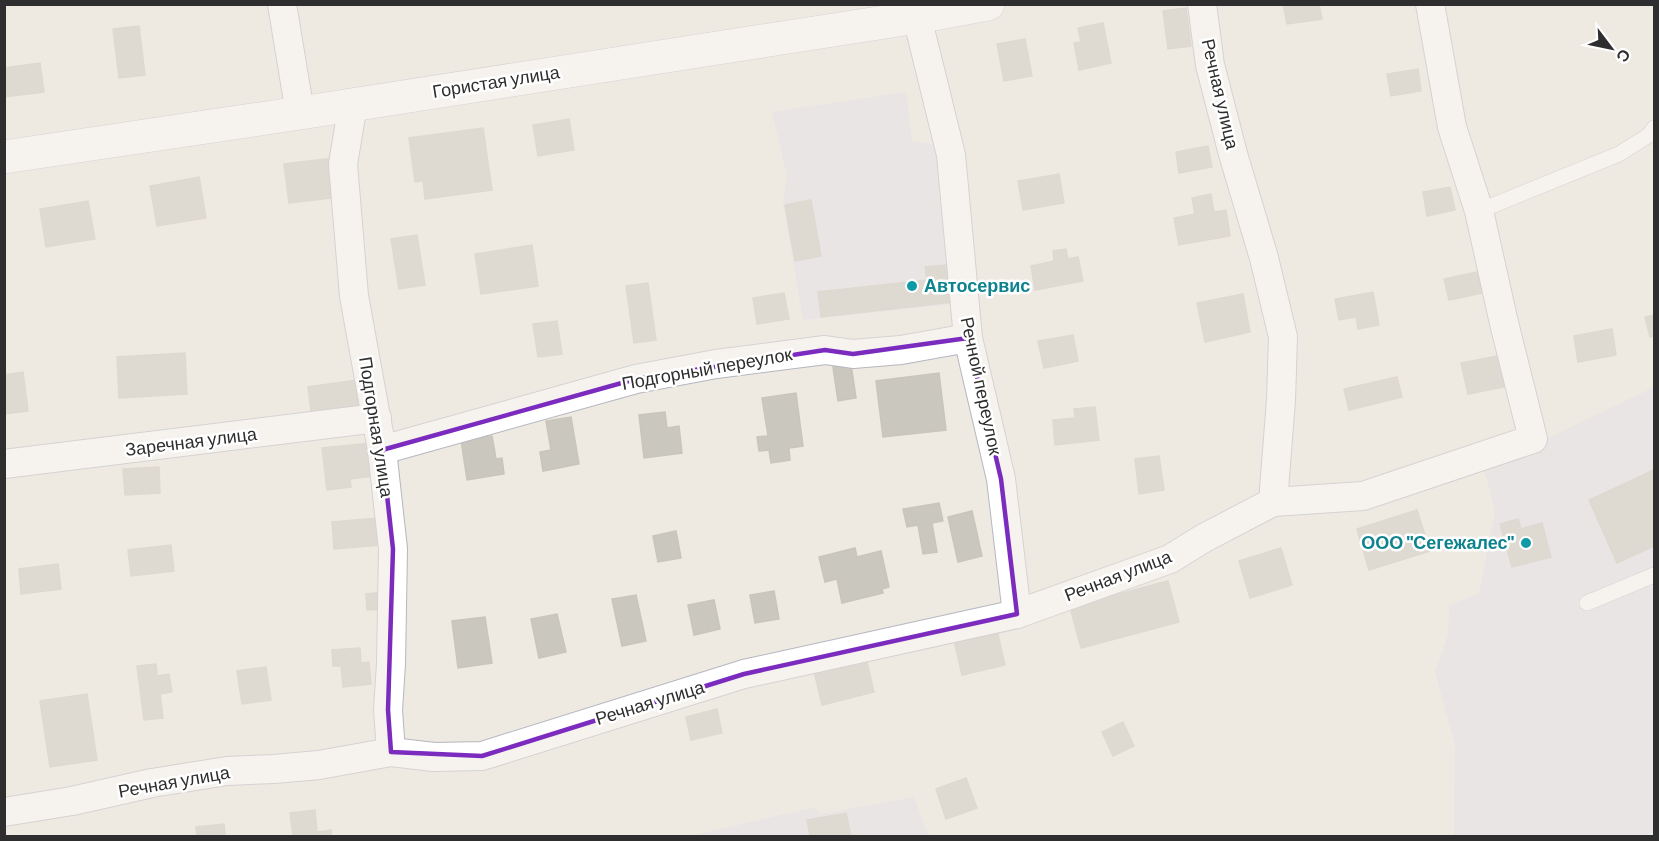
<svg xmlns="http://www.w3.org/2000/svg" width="1659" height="841" font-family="Barlow,sans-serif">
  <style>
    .industrial { fill: #e3e1e7 }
    .building { fill: #cac7bf; stroke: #c9c5bb; stroke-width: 1.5 }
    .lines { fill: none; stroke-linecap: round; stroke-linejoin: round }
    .service-casing { stroke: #b5b7c0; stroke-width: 16 }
    .minor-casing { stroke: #b5b7c0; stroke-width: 30 }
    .tertiary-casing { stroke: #b5b7c0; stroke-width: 34 }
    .service { stroke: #fff; stroke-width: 15 }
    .minor { stroke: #fff; stroke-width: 28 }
    .tertiary { stroke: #fff; stroke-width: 33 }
    .marked { fill: none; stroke: #7b2cbf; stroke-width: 4.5; stroke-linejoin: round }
    .culture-dot { fill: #0f9aa8; stroke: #fff; stroke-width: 2 }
    .labels { text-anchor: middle; stroke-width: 5; stroke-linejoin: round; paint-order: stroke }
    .street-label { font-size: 18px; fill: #2e2e2e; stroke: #fff }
    .culture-label { font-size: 18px; font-weight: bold; fill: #0d838f; stroke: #fff; text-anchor: start }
  </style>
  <rect width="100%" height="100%" fill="#eee9e1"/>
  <g class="industrial">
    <polygon points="906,92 912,141 938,145 955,304 803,320 783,202 787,176 772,112"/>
    <polygon points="1654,387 1654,832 1643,836 1454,836 1455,745 1435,672 1448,635 1449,605 1479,594 1495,513 1484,469"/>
    <polygon points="914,797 929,836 690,836 815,807 820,814"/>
  </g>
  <g class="building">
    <polygon points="1283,4 1319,4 1322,19 1287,24"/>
    <polygon points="1186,8 1191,46 1168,49 1163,11"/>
    <polygon points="1103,23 1111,63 1079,70 1074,43 1081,42 1078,28"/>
    <polygon points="139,26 145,75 119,78 113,29"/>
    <polygon points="1025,39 1032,76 1004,81 997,44"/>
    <polygon points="40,63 44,92 4,97 4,68"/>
    <polygon points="1418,69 1421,91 1391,96 1387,74"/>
    <polygon points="569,119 574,150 538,156 533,125"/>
    <polygon points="483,128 492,190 425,199 423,181 415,182 409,138"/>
    <polygon points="1208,146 1212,167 1179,173 1176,152"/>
    <polygon points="334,158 339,197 289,203 284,164"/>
    <polygon points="1059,174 1064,203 1023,210 1018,181"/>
    <polygon points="199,177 206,218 157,226 150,186"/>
    <polygon points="1450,187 1455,210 1427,216 1423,192"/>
    <polygon points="1211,194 1214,212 1226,210 1230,236 1179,245 1174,218 1195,214 1192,198"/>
    <polygon points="811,200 821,256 795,261 785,205"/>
    <polygon points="88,201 95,239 46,247 40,209"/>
    <polygon points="417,235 425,285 399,289 391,239"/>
    <polygon points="532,245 538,286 481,294 475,254"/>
    <polygon points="1066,249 1068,259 1078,257 1083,281 1035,290 1031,266 1054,261 1053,251"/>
    <polygon points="948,265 953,302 821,317 818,292 927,280 925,267"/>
    <polygon points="1482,271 1487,292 1449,300 1444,279"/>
    <polygon points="648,283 656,340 634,343 626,286"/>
    <polygon points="1373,292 1379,325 1358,329 1356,317 1339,320 1335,299"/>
    <polygon points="784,293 789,319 757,324 753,298"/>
    <polygon points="1243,294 1250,332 1205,342 1197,303"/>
    <polygon points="1654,315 1654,336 1650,337 1645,317"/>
    <polygon points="557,321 562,354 538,357 533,324"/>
    <polygon points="1612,329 1616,355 1578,362 1574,336"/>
    <polygon points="1073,335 1078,361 1044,368 1038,341"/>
    <polygon points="185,353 187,394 119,398 117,357"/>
    <polygon points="1498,356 1504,387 1468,394 1461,363"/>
    <polygon points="851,364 856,398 838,401 833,367"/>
    <polygon points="23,372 28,411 4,414 4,375"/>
    <polygon points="939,373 946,430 883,437 876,381"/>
    <polygon points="1397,377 1402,397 1349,410 1344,389"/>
    <polygon points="356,380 359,405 311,412 308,387"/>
    <polygon points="796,393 803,446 789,448 790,460 771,463 769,450 759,451 757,437 768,436 762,398"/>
    <polygon points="1095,407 1099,440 1055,445 1053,420 1075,418 1074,409"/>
    <polygon points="665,412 667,428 679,426 682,453 644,458 639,415"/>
    <polygon points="571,417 579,464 543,471 540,452 551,450 546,421"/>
    <polygon points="492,436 496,459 502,458 504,474 467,480 461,440"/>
    <polygon points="371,443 374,476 350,479 351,487 327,490 322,448"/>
    <polygon points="1159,456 1164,490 1139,494 1135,459"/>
    <polygon points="159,467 160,493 125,495 123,469"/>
    <polygon points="1654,470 1654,546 1617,563 1589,500"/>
    <polygon points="939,503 943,521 932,523 937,552 923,554 918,525 907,527 903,509"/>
    <polygon points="1417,510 1430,551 1369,570 1357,529"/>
    <polygon points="972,511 982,556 958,562 948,517"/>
    <polygon points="378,518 380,545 334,549 332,522"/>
    <polygon points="1518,519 1521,529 1542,523 1551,557 1512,567 1500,524"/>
    <polygon points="676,531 681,558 658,562 653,536"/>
    <polygon points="171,545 174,571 131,576 128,550"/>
    <polygon points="855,548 857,557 881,551 889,587 882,589 883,593 842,603 837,579 825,582 819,557"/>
    <polygon points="1281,548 1292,585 1250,598 1239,561"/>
    <polygon points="58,564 61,589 21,594 19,569"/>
    <polygon points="1168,581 1179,622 1081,648 1070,607"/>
    <polygon points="774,591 779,619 755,623 750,595"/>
    <polygon points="385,592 386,609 367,610 366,594"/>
    <polygon points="636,595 646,641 622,646 612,599"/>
    <polygon points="714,600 720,629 694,635 688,605"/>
    <polygon points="557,614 566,652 539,658 531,619"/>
    <polygon points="485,617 492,663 458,668 452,621"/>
    <polygon points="997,630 1005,665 962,675 954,640"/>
    <polygon points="360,648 361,663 369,662 371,684 343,687 341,666 333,666 332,650"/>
    <polygon points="866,658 874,692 822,705 814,671"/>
    <polygon points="156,664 157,676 169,674 172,692 160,694 163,718 144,720 137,666"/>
    <polygon points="266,667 271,700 242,704 237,671"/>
    <polygon points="87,694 97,760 50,767 40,701"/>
    <polygon points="717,709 722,733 691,740 686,717"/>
    <polygon points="1123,722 1134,746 1113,756 1102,732"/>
    <polygon points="966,778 977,808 946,819 936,789"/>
    <polygon points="315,810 317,832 331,830 331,836 293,836 290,813"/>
    <polygon points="846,813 851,836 810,836 807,820"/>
    <polygon points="224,824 225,836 197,836 196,827"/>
  </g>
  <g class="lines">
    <g class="service-casing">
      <g id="service">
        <polyline points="1479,211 1619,154 1649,135 1654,128"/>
        <polyline points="1587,603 1654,575"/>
      </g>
    </g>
    <g class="minor-casing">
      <g id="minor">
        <polyline points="282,4 300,113"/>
        <polyline points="1202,4 1210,65 1233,154 1264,258 1283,337 1281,400 1273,502"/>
        <polyline points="917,17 951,155 968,338 1001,479 1017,614"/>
        <polyline points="353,104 343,164 354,296 382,450 393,549 391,664 388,710 391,752"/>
        <polyline points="382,450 636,379 716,364 825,350 853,354 901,350 968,338"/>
        <polyline points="4,464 377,418"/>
        <polyline points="4,812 72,801 152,783 227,771 274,769 319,765 391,752 434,757 482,756 744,674 1017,614 1170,559 1204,538 1273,502 1363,496 1533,439 1504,323 1479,211 1452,127 1430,4"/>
      </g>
    </g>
    <g class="tertiary-casing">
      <polyline id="tertiary" points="4,157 300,113 917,17 988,4"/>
    </g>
    <use href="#service" class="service"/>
    <use href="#minor" class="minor"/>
    <use href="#tertiary" class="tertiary"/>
  </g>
  <path d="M0 0H1659V841H0ZM968 338 1001 479 1017 614 744 674 482 756 391 752 388 710 393 549 382 450 636 379 825 350 853 354Z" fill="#eee9e1" fill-opacity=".55" fill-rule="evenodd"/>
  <path class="marked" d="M968 338 1001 479 1017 614 744 674 482 756 391 752 388 710 393 549 382 450 636 379 825 350 853 354Z"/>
  <g class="culture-dot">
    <circle cx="912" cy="286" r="6"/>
    <circle cx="1526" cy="543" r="6"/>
  </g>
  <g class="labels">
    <g class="street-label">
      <text transform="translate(496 82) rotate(-9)" y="6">Гористая улица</text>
      <text transform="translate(1220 94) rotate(77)" y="6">Речная улица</text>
      <text transform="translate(707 369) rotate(-10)" y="6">Подгорный переулок</text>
      <text transform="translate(981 386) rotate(78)" y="6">Речной переулок</text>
      <text transform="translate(376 427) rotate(81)" y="6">Подгорная улица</text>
      <text transform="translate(191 442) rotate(-7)" y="6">Заречная улица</text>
      <text transform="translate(1118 576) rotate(-21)" y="6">Речная улица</text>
      <text transform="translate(650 703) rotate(-17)" y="6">Речная улица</text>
      <text transform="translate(174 782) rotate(-10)" y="6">Речная улица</text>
    </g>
    <g class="culture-label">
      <text x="924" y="292">Автосервис</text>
      <text x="1514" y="549" text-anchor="end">ООО "Сегежалес"</text>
    </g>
  </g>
  <rect width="1659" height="841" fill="none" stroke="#2e2e2e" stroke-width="12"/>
  <g transform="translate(1611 48) rotate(122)" stroke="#ffffff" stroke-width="4.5" paint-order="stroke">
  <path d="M0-4.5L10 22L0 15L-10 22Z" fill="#2e2e2e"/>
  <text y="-9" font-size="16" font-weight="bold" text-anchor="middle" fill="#2e2e2e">С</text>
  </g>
</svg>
